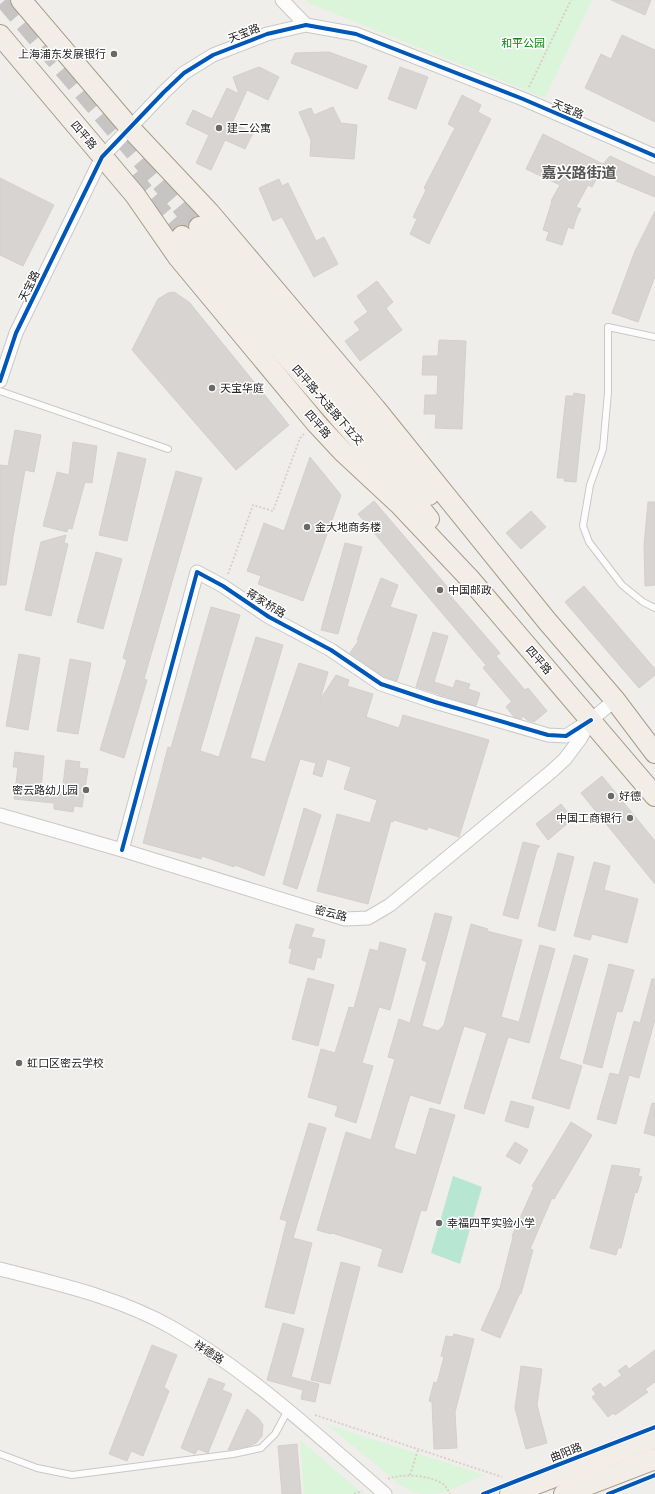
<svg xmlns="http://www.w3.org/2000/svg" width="655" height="1494" font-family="'Archivo Narrow','Noto Sans SC',sans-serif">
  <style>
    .park { fill: #daf5da }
    .pitch { fill: #b7e6d2 }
    .building { fill: #d7d4d2; stroke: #d3d0cc }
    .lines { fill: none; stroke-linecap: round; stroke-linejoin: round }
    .primary-tunnel { stroke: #c7c5c3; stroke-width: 20; stroke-dasharray: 20 10; stroke-linecap: butt }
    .service-casing { stroke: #c9c8c7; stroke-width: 8 }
    .minor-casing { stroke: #c9c8c7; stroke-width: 15 }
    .primary-casing { stroke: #a79c86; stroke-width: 22 }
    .path { stroke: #dccecd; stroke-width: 2; stroke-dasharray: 2 2; stroke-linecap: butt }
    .service { stroke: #fdfcfc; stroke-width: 6 }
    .minor { stroke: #fdfcfc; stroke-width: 13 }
    .primary { stroke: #f3ede7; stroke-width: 20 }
    .cycleway-casing { stroke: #fff; stroke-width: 6 }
    .cycleway { stroke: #0057b8; stroke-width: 4 }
    .poi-dot { fill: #6a6968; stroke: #fff; stroke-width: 1.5 }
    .labels { text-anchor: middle; stroke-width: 3; stroke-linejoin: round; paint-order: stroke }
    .street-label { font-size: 11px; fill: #222; stroke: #fff }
    .park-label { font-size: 11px; fill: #0c8416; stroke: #fff }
    .poi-label { font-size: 11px; fill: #222; stroke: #fff; text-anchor: start }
    .district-label { font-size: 15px; font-weight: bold; fill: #555; stroke: #fff }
  </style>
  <rect width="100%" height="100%" fill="#f0eeeb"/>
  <g class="park">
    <polygon points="305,0 592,0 545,98 310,4"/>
    <polygon points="328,1425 485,1475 442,1493 425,1494 413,1492 399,1484"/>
    <polygon points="300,1440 363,1494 304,1494"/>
  </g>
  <polygon class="pitch" points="453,1176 482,1187 460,1264 431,1253"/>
  <g class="building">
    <polygon points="611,0 651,0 645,15"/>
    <polygon points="622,35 655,50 655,122 585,88 601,54 611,59"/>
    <polygon points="329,52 367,66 357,89 291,63 295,53"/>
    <polygon points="259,67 279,77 268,100 247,90 232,123 253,133 245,149 225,140 211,170 196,163 209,135 186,124 193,110 212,119 227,88 239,94 233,77"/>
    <polygon points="400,67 428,77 416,109 388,99"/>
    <polygon points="462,95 481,105 478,112 491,119 429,244 410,234 417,219 413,217 426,190 424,188 455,128 448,124"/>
    <polygon points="333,107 341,123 357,125 354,159 310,156 311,140 299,112 311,108 314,115"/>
    <polygon points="543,134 603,164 610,156 655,177 655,197 599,174 592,187 588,185 576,207 581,209 577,216 573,229 568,227 562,245 546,240 549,232 543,230 552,201 551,201 560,185 526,169"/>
    <polygon points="0,178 54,205 23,266 0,255"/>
    <polygon points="279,179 282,186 288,183 316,241 324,237 338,264 314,277 282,217 273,221 259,188"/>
    <polygon points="655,211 655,276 638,322 612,313 635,251"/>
    <polygon points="377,281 393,302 386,308 402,330 360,361 345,341 360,330 354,322 368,312 357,296"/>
    <polygon points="174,292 189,302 289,425 236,470 132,350 158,299 168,293"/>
    <polygon points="439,340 466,341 462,429 435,428 436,414 424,414 425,395 437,395 438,375 422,375 423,356 438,356"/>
    <polygon points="574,393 585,395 576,482 564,481 564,478 557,478 566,396 573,396"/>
    <polygon points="15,430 41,435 34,472 25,470 13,537 6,585 0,585 0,465 8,466"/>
    <polygon points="73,442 97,446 92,483 85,482 72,529 68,528 67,532 43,526 57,472 69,475"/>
    <polygon points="118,452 146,459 127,541 99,535"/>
    <polygon points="310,457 341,495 303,601 258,584 261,576 247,571 264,523 284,531"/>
    <polygon points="176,471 202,478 144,679 147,680 124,758 100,750 127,660 123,658"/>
    <polygon points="374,501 451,591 448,593 500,653 496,656 525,690 528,688 547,711 534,722 527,720 523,716 521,719 514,717 506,707 511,702 512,702 483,668 486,665 358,514"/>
    <polygon points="648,502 655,502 655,585 645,586 644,545"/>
    <polygon points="531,511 546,527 521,549 506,533"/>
    <polygon points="66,535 64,543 68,544 51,616 25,610 41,542"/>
    <polygon points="345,543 362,547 338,634 321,630"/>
    <polygon points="96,552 122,559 103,629 77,622"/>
    <polygon points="381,578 398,585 390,607 417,615 397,681 385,677 350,653 359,640 357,640"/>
    <polygon points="584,586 655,669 655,675 639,688 565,602"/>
    <polygon points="211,607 240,615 200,751 219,757 256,637 283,645 250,758 265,762 299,663 328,672 320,700 336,675 349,680 347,686 373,694 366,717 399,728 403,715 489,740 459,837 428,827 427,830 394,820 393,822 391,821 368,904 317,891 337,814 370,823 377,800 344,789 351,767 327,759 322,777 313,774 316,763 300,759 264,876 235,865 234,867 202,856 201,859 143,843 168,747 171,748"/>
    <polygon points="433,632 448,636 434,682 453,688 456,680 470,684 468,689 480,693 476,706 416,687"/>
    <polygon points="19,654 40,658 28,730 6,726"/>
    <polygon points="70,659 91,663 78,734 57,731"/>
    <polygon points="15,752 44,756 41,790 62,793 66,760 80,762 79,768 88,769 82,807 74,806 73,812 54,809 54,803 14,799 18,767 13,767"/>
    <polygon points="602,776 655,841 655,884 581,793"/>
    <polygon points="561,804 573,819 548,840 536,824"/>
    <polygon points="304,808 321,815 297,889 283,884"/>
    <polygon points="523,842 540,846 537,849 518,919 503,915"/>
    <polygon points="558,853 574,857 555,931 538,926"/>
    <polygon points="594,862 610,866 604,890 638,899 627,943 592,934 590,940 574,936"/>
    <polygon points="435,913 452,917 422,1026 438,1031 444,1025 471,924 488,929 487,931 522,940 501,1017 519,1022 540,945 555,949 529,1043 508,1037 484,1114 464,1108 487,1033 464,1026 440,1104 410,1095 394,1147 396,1149 416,1155 430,1108 455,1115 426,1211 421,1210 402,1273 378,1266 383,1249 332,1233 331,1234 317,1230 346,1132 371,1140 395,1059 388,1057 399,1019 410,1023 427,962 422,960"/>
    <polygon points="296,924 314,929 311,937 325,940 321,958 317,957 314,970 289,963 292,949 289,948"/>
    <polygon points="380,942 406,949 390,1010 379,1007 362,1063 373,1066 356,1123 335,1116 338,1106 308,1097 321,1049 335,1053 349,1007 354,1008 370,949 378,951"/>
    <polygon points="574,955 588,959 559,1059 582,1066 569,1109 532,1098"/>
    <polygon points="609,964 634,970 622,1012 617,1011 602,1068 583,1063"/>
    <polygon points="308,978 334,985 318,1046 292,1039"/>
    <polygon points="652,979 655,979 655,1019 639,1078 629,1075 616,1124 597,1119 610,1073 619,1075 634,1021 640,1023"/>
    <polygon points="511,1101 534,1107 528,1128 505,1121"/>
    <polygon points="652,1103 655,1104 655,1136 644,1133"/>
    <polygon points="571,1122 592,1135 554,1199 552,1198 530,1249 533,1250 521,1294 520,1293 500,1338 481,1330 500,1288 513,1237 512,1236 534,1187 532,1186"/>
    <polygon points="309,1123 326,1128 293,1238 312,1243 294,1314 265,1307 287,1221 280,1219"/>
    <polygon points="515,1142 528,1150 520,1164 506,1156"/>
    <polygon points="612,1165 640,1169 638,1176 642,1177 637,1193 635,1192 621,1248 618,1248 616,1255 590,1248"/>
    <polygon points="341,1262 360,1267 330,1384 311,1380"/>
    <polygon points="283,1323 304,1329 291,1377 319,1384 315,1402 301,1399 303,1390 267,1380"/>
    <polygon points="454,1334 474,1339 455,1412 457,1448 434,1449 432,1402 429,1401 434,1382 437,1383 444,1357 441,1356 446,1336 453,1337"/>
    <polygon points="152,1345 177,1355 164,1387 169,1391 143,1456 131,1451 127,1461 109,1454"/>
    <polygon points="655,1350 655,1382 645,1389 648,1392 615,1415 613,1413 608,1417 592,1397 596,1394 592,1389 600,1383 604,1388 622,1375 618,1371 626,1365 629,1369"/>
    <polygon points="521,1366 542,1369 537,1405 547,1443 526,1449 515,1408"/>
    <polygon points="209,1378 225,1384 222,1390 232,1394 208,1453 198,1449 195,1454 181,1448"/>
    <polygon points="247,1409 259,1419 263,1425 262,1436 256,1443 249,1446 228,1450"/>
    <polygon points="297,1444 301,1494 282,1494 278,1446"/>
  </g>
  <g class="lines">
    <g class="primary-tunnel">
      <polyline points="5,0 199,227"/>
      <polyline points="131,177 182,236"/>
    </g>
    <g class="service-casing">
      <g id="service">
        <polyline points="655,337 608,327 608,392 603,449 590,485 583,526 589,542 622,585 643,602 655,608"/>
        <polyline points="0,391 168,449"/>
        <polyline points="0,1454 37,1468 72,1475 233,1454 261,1448 275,1434 288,1410"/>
      </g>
    </g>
    <g class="minor-casing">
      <g id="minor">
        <polyline points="282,0 306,25"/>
        <polyline points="0,381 16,333 102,157 164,92 184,73 213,55 267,34 306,25 356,34 523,99 655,156"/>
        <polyline points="0,815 122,850 345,919 368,918 390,905 552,771 565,759 580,739 591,720 615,700"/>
        <polyline points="122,850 197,572 223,586 269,617 331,650 381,684 435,702 548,735 566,736 591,720"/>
        <path d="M0 1269C58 1284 118 1297 171 1327 250 1372 317 1435 385 1494"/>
      </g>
    </g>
    <g class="primary-casing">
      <g id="primary">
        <polyline points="21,0 130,128 209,212 375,408 547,621 615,700 655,753"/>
        <polyline points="0,35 135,195 178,257 316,423 343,452 399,504 469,578 655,796"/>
        <polyline points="199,227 279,321 315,366 429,495"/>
        <polyline points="182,236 378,462 411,497 429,519"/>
        <polyline points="510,1494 655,1438"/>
        <polyline points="564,1494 655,1459"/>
      </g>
    </g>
    <g class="path">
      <polyline points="529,87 571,0"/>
      <polyline points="228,574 253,505 273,511 300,438 304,434"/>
      <polyline points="315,1415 502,1477"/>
      <polyline points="410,1475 418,1450"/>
      <path d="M388 1479C402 1473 429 1475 443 1484 446 1486 448 1490 450 1494"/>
      <polyline points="354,1494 362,1491"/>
    </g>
    <use href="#service" class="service"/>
    <use href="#minor" class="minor"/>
    <use href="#primary" class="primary"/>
    <g class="cycleway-casing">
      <g id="cycleway">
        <polyline points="0,381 16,333 102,157 164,92 184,73 213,55 267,34 306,25 356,34 523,99 655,156"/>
        <polyline points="122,850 197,572 223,586 269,617 331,650 381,684 435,702 548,735 566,736 591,720"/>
        <polyline points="483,1494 655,1427"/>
        <polyline points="608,1494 655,1475"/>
      </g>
    </g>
    <use href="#cycleway" class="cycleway"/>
  </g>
  <g class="poi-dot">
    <circle cx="114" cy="54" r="4"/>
    <circle cx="219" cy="128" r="4"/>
    <circle cx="212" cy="388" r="4"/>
    <circle cx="307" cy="527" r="4"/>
    <circle cx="440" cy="590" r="4"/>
    <circle cx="86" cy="790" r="4"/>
    <circle cx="611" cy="796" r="4"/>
    <circle cx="630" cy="818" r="4"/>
    <circle cx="19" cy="1063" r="4"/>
    <circle cx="439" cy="1223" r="4"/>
  </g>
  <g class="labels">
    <g class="street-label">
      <text transform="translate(244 33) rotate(-21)" y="4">天宝路</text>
      <text transform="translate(568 109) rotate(23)" y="4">天宝路</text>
      <text transform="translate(84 135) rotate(50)" y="4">四平路</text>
      <text transform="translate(29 286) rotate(-64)" y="4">天宝路</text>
      <text transform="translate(328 405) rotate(49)" y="4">四平路-大连路下立交</text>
      <text transform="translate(318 424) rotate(49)" y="4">四平路</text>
      <text transform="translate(266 603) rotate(32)" y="4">蒋家桥路</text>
      <text transform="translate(539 660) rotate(49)" y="4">四平路</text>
      <text transform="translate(331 913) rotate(14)" y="4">密云路</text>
      <text transform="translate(209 1352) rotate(33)" y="4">祥德路</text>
      <text transform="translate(566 1452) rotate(-21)" y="4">曲阳路</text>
    </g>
    <g class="park-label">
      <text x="523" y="47">和平公园</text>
    </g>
    <g class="poi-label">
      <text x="106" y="58" text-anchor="end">上海浦东发展银行</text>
      <text x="227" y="132">建二公寓</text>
      <text x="220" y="392">天宝华庭</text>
      <text x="315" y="531">金大地商务楼</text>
      <text x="448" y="594">中国邮政</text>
      <text x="78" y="794" text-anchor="end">密云路幼儿园</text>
      <text x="619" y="800">好德</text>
      <text x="622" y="822" text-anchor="end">中国工商银行</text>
      <text x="27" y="1067">虹口区密云学校</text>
      <text x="447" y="1227">幸福四平实验小学</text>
    </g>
    <g class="district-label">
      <text x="579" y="178">嘉兴路街道</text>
    </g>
  </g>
</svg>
